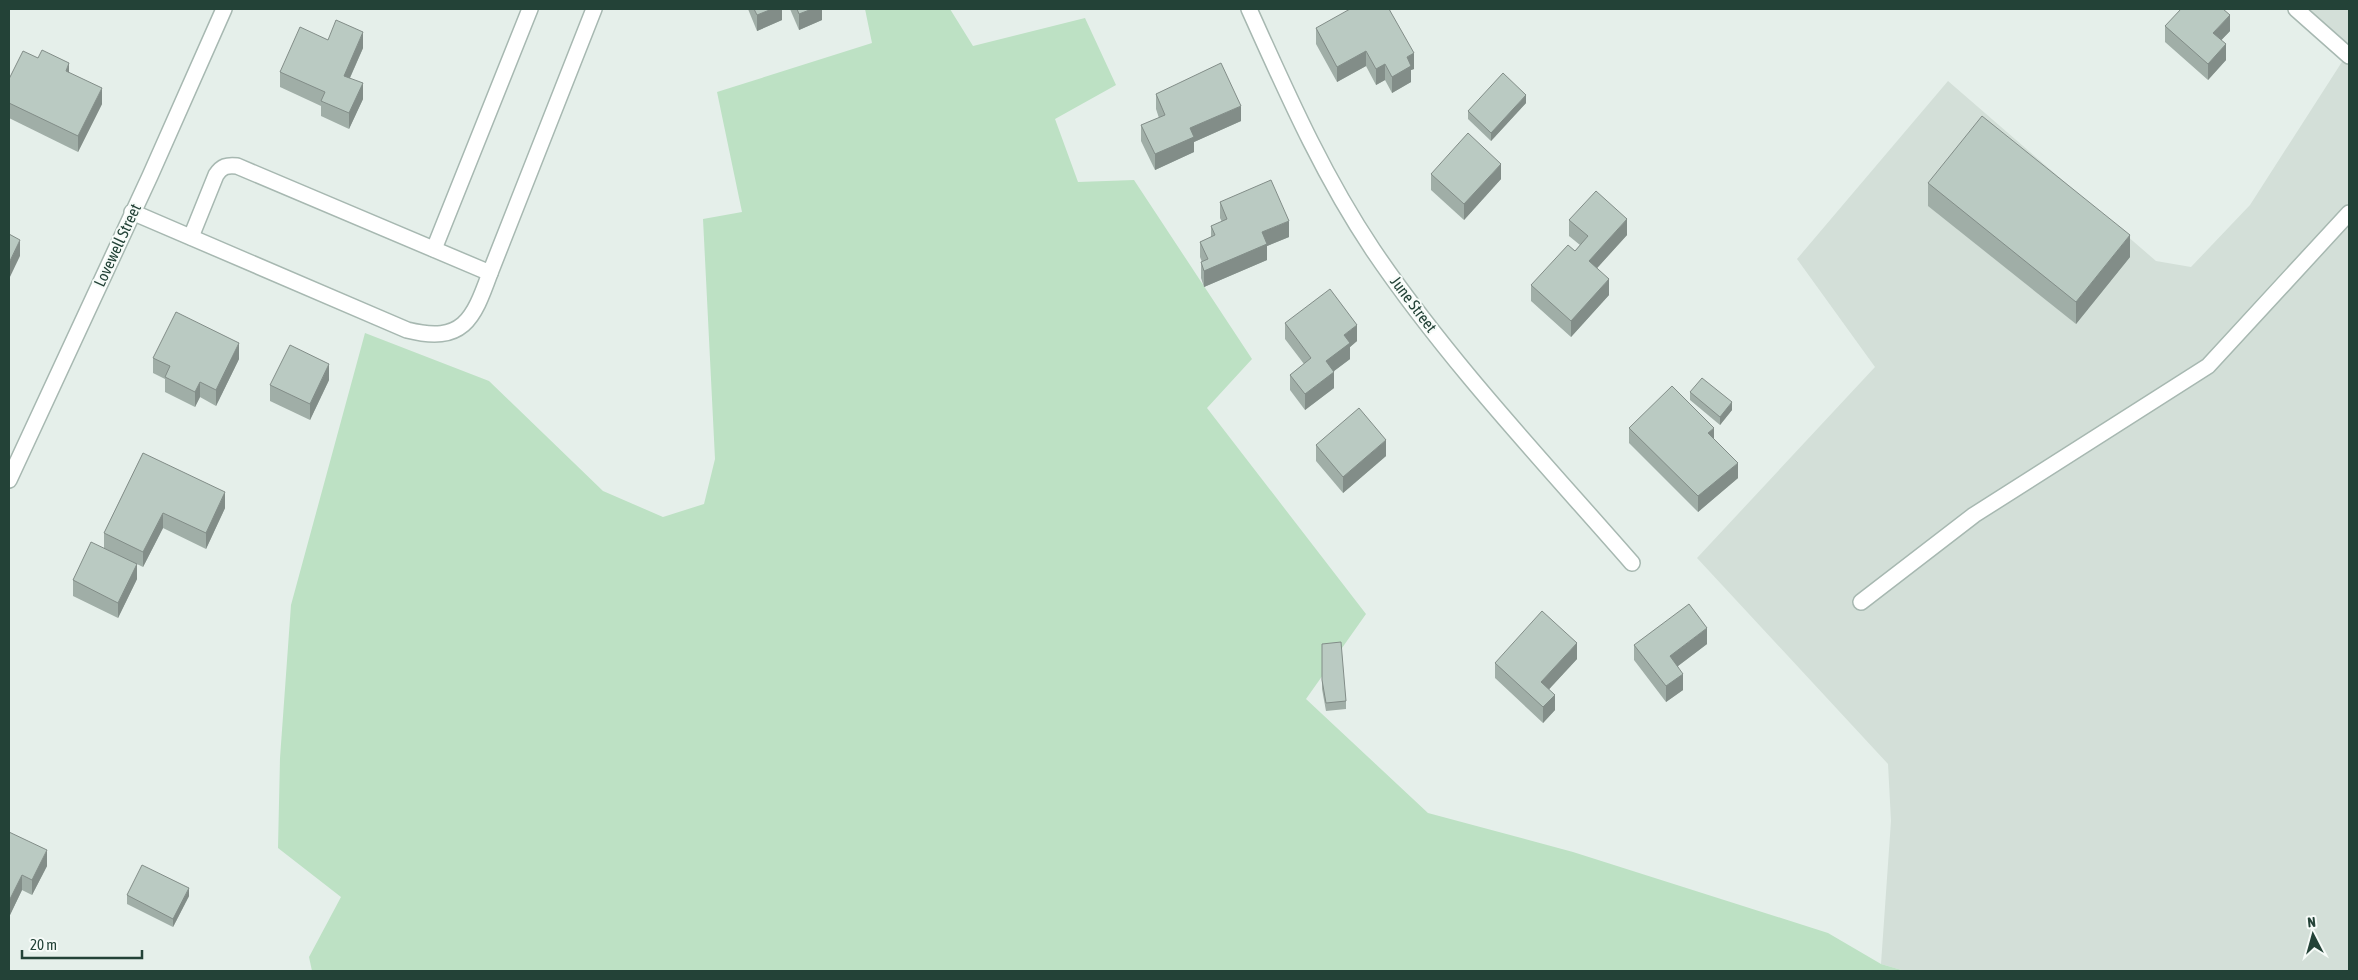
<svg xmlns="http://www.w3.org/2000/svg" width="2358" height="980" font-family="'Asap Condensed',sans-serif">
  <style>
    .built { fill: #d3dfd8 }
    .green { fill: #bde1c4 }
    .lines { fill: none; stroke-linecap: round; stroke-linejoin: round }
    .minor-casing { stroke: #a7b8b1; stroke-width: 18 }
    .minor { stroke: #fff; stroke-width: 15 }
    .wall { fill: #a0aea7 }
    .shaded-wall { fill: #828d88 }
    .building { fill: #bacac2; stroke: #828d88 }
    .labels { text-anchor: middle; stroke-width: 4; stroke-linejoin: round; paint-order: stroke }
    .street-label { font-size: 16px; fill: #234237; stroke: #f6fbf8 }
  </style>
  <rect width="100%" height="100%" fill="#e5efea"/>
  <polygon class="built" points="2296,9 2349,9 2349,971 1905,971 1881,964 1891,821 1888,764 1697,558 1875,367 1797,259 1948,81 2156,261 2191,267 2250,205 2347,54"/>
  <polygon class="green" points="865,9 950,9 973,46 1085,18 1116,85 1055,119 1078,182 1134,180 1252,359 1207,408 1366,614 1306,699 1428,813 1573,852 1828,933 1881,964 1905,971 312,971 309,957 341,897 278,848 280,758 291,605 365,333 489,381 603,491 663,517 704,504 715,459 703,219 742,212 717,92 872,43"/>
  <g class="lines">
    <g class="minor-casing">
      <g id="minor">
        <path d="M1249 9C1286 91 1322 174 1373 250 1449 362 1543 461 1632 563"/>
        <polyline points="2296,9 2349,56"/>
        <path d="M132 212 407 330C463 344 473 320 490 273"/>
        <path d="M191 237 216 175C222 166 227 165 237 166L490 273 594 9"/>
        <polyline points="434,249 530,9"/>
        <polyline points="9,480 150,176 224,9"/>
        <polyline points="1861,602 1974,515 2208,366 2349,213"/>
      </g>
    </g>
    <use href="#minor" class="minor"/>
  </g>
  <g class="wall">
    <polygon points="748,9 782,9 782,20 757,31"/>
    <polygon points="790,9 822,9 822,20 799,30"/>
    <polygon points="2165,26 2230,31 2221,40 2226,60 2208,80 2165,42"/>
    <polygon points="1316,28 1414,69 1411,70 1411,82 1392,93 1385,80 1376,85 1366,66 1337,82 1316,44"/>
    <polygon points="328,40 363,48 350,78 363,99 349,129 321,116 321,106 280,87 280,72"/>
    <polygon points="69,72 102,104 78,152 9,118 9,79"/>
    <polygon points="1156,94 1241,121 1194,142 1194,152 1155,170 1141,141 1141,125 1159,118 1156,109"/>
    <polygon points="1526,103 1491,141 1468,119 1468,111"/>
    <polygon points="1431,174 1501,179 1464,220 1431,190"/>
    <polygon points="1928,183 2130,257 2076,324 1928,206"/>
    <polygon points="1220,202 1289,237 1267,246 1267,260 1204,287 1201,278 1201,262 1202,262 1200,257 1200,242 1211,237 1211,226 1222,222 1220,218"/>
    <polygon points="1569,220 1627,235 1597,268 1609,295 1571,337 1531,301 1531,285 1575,251 1580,245 1569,236"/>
    <polygon points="1285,323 1357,341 1350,347 1350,359 1334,371 1334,388 1305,410 1290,390 1290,375 1304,364 1285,339"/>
    <polygon points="153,358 239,359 216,406 200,397 195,407 165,392 165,379 153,373"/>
    <polygon points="329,380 310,420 270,401 270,385"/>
    <polygon points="1690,392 1732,410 1720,425 1690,400"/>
    <polygon points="1629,428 1714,439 1738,478 1698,512 1629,443"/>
    <polygon points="1316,445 1386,456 1343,493 1316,461"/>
    <polygon points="143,453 225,508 206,549 163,528 143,567 137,564 137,579 118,618 73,596 73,580 104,548 104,533"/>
    <polygon points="1322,644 1346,701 1346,709 1326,711 1322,689"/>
    <polygon points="1707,644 1678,666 1683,690 1666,702 1634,660 1634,645"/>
    <polygon points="1577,659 1549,689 1555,710 1543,723 1495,678 1495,663"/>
    <polygon points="9,832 47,866 32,895 22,890 10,915 9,915"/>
    <polygon points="127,895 189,896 173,927 127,904"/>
  </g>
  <g class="shaded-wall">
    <polygon points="772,9 782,9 782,20 757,31 757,15"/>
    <polygon points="812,9 822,9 822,20 799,30 799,14"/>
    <polygon points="2230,15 2230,31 2213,49 2213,33"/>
    <polygon points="363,32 363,48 344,91 344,76"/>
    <polygon points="2226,44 2226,60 2208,80 2208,64"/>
    <polygon points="1366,51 1366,66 1337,82 1337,67"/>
    <polygon points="1414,53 1414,69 1411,70 1411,82 1392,93 1392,77 1407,57"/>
    <polygon points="69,63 69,79 66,71"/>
    <polygon points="1385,64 1385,80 1376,85 1376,69"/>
    <polygon points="363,83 363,99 349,129 349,113"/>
    <polygon points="102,88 102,104 78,152 78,136"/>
    <polygon points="1526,95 1526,103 1491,141 1491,133"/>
    <polygon points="1241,106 1241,121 1194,142 1194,152 1155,170 1155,154 1190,128"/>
    <polygon points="1501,164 1501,179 1464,220 1464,204"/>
    <polygon points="1627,219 1627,235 1589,277 1589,261"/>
    <polygon points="1289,221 1289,237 1267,246 1267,260 1204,287 1204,271 1262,232"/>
    <polygon points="2130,235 2130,257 2076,324 2076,302"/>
    <polygon points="20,240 20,256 9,279 9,263"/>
    <polygon points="1609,279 1609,295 1571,337 1571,321"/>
    <polygon points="1357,325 1357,341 1350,347 1350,359 1326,377 1326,361 1344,335"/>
    <polygon points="239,343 239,359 216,406 216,390"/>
    <polygon points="329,364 329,380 310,420 310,404"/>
    <polygon points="1334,372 1334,388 1305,410 1305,394"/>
    <polygon points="200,382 200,397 195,407 195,392"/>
    <polygon points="1732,402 1732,410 1720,425 1720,417"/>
    <polygon points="1714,428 1714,444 1708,433"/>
    <polygon points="1386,440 1386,456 1343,493 1343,477"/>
    <polygon points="1738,463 1738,478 1698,512 1698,496"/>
    <polygon points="225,492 225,508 206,549 206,533"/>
    <polygon points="163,513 163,528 143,567 143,552"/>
    <polygon points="137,564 137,579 118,618 118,603"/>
    <polygon points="1707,628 1707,644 1670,672 1670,656"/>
    <polygon points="1577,643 1577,659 1541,698 1541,682"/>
    <polygon points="1683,674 1683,690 1666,702 1666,686"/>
    <polygon points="1555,695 1555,710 1543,723 1543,707"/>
    <polygon points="47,850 47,866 32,895 32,880"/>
    <polygon points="22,875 22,890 10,915 10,899"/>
    <polygon points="189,888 189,896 173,927 173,919"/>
  </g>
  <g class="building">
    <polygon points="754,9 772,9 757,15"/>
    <polygon points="797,9 812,9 799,14"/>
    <polygon points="1350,9 1389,9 1414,53 1407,57 1411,66 1392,77 1385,64 1376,69 1366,51 1337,67 1316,28"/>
    <polygon points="2181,9 2223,9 2230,15 2213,33 2226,44 2208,64 2165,26"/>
    <polygon points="336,20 363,32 344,76 363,83 349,113 321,101 325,92 280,72 300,27 328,40"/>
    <polygon points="42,50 69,63 66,71 102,88 78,136 9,103 9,79 23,51 38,58"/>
    <polygon points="1221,63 1241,106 1190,128 1194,137 1155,154 1141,125 1165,115 1156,94"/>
    <polygon points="1503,73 1526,95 1491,133 1468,111"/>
    <polygon points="1982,116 2130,235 2076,302 1928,183"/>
    <polygon points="1468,133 1501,164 1464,204 1431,174"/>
    <polygon points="1271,180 1289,221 1262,232 1267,244 1204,271 1201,262 1208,259 1200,242 1215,235 1211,226 1227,219 1220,202"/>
    <polygon points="1596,191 1627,219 1589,261 1609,279 1571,321 1531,285 1568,245 1575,251 1588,236 1569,220"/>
    <polygon points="9,234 20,240 9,263"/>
    <polygon points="1330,289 1357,325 1344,335 1350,343 1326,361 1334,372 1305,394 1290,375 1311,358 1285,323"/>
    <polygon points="176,312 239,343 216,390 200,382 195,392 165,377 170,366 153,358"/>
    <polygon points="290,345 329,364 310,404 270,385"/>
    <polygon points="1702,378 1732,402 1720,417 1690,392"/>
    <polygon points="1672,386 1714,428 1708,433 1738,463 1698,496 1629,428"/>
    <polygon points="1359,408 1386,440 1343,477 1316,445"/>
    <polygon points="143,453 225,492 206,533 163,513 143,552 104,533"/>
    <polygon points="91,542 137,564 118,603 73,580"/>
    <polygon points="1689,604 1707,628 1670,656 1683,674 1666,686 1634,645"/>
    <polygon points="1542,611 1577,643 1541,682 1555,695 1543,707 1495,663"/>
    <polygon points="1341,642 1346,701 1326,703 1322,680 1322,644"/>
    <polygon points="9,832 47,850 32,880 22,875 10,899 9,899"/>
    <polygon points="142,865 189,888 173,919 127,895"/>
  </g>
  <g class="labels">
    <g class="street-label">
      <text transform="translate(117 245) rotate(-65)" y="6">Lovewell Street</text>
      <text transform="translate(1414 304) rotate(53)" y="6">June Street</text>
    </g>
  </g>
  <rect width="2358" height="980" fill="none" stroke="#234237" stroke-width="20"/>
  <g transform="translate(2313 935) rotate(354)" stroke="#f6fbf8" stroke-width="4" paint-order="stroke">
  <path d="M0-4L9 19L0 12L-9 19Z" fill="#234237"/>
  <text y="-8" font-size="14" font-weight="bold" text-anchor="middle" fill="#234237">N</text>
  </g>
  <path d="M22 950v8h120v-8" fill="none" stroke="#234237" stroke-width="2.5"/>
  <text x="30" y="950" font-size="15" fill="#234237" stroke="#f6fbf8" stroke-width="4" paint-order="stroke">20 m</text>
</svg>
